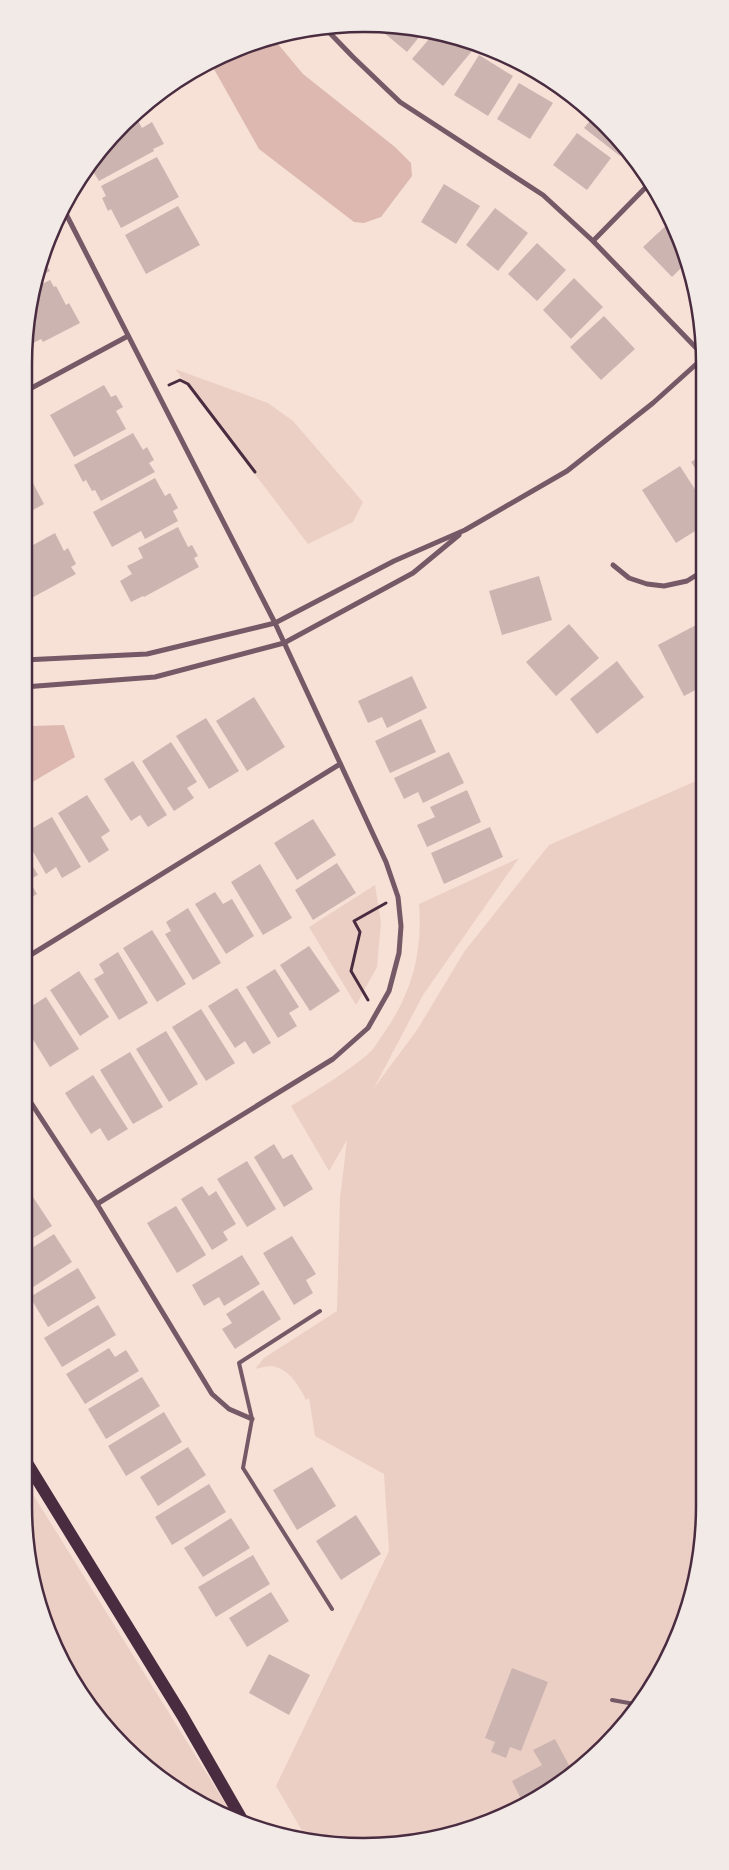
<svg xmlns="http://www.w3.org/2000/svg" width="729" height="1870" font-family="Arial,sans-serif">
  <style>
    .green { fill: #ebcfc5 }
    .water { fill: #dcb8b0 }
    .building { fill: #ccb4b1 }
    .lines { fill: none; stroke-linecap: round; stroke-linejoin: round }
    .path { stroke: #4a2c40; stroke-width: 3 }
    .service { stroke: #755966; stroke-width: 4 }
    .minor { stroke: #755966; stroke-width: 5 }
    .primary { stroke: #4a2c40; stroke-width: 12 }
    .rim { fill: none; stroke: #4a2c40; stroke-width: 2.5 }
  </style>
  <rect width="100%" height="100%" fill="#f7e1d7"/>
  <g class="green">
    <polygon points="175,369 268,403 293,421 363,502 353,522 308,544"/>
    <path d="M703 778 705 1505 694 1594 670 1656 635 1713 554 1789 495 1820 431 1840 320 1843 308 1841 276 1786 389 1551 384 1474 315 1436 309 1398 306 1400C299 1386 289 1368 271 1366 266 1366 260 1368 255 1369L264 1358 337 1311 340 1198 347 1140 329 1171 291 1106C317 1090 344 1074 367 1055 373 1050 377 1043 381 1037 411 996 423 954 419 904L519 858 423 995 374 1088 417 1030 464 952 549 845Z"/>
    <polygon points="375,885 381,922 377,967 356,1005 309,927"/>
    <polygon points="24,1480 235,1819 194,1801 108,1730 69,1676 42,1615 24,1506"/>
  </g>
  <g class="water">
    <polygon points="273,38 303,74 395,147 411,163 412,176 381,217 364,223 354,222 259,149 210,62 255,42"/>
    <polygon points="64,725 75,757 24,787 24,730 31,726"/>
  </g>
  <g class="building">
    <polygon points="379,25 387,25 424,31 407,52 377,27"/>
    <polygon points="435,32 455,36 472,51 443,86 412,59"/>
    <polygon points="479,55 513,76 488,116 454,95"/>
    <polygon points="519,83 553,103 530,139 497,119"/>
    <polygon points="594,116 621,140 626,148 620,156 584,128"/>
    <polygon points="137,119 142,128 152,122 164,144 153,149 154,151 99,181 94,173 87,177 84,173 94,157 121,128"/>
    <polygon points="577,133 611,158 587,190 553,165"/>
    <polygon points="157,157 179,197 121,228 111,209 108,211 102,198 106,196 101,186"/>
    <polygon points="444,184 480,206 456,244 421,222"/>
    <polygon points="178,206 200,245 146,274 125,235"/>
    <polygon points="495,208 528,233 498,271 466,245"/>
    <polygon points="672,220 685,264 672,277 643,247"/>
    <polygon points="537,243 566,270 537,301 508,274"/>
    <polygon points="42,257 50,271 35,279 35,276"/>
    <polygon points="574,278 603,307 571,339 543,310"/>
    <polygon points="50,280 54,287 56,286 66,305 69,303 80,323 43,342 41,339 26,347 34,288"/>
    <polygon points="604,316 635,349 601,380 570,347"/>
    <polygon points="104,385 111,397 116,395 123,407 116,411 126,429 74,457 50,415"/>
    <polygon points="133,433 143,450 147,447 154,460 149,463 155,472 101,501 95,490 92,491 86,480 83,482 74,465"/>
    <polygon points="703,454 703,480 691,462"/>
    <polygon points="24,466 44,504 24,515"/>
    <polygon points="680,466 703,502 703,526 676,543 642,490"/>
    <polygon points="155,478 165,496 170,493 178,508 173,511 178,521 145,539 141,531 112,547 93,512"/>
    <polygon points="178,527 188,547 192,545 198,556 194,558 199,567 144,597 143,596 131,602 120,581 132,574 127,566 143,558 138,548"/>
    <polygon points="55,533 64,551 68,548 76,564 71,567 76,574 24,602 24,550"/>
    <polygon points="539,576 552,620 502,635 489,591"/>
    <polygon points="569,624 599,658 556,696 526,662"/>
    <polygon points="698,624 703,634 703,686 684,696 658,645"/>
    <polygon points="617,661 644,697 597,734 570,699"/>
    <polygon points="412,676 427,708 387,728 382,717 368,723 358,701"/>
    <polygon points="254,697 285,747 247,771 216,721"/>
    <polygon points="206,718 239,771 209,789 176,736"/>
    <polygon points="421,719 436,752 390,773 375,741"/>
    <polygon points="171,742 197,782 187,788 194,798 174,811 142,761"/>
    <polygon points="449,752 464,783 423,803 418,792 404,799 394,778"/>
    <polygon points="133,761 167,815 148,827 140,815 131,821 104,779"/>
    <polygon points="467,790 481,822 427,847 417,825 435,817 430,807"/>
    <polygon points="87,795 110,831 101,837 109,850 89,863 58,813"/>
    <polygon points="52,817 81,867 62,878 56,867 46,874 24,836 24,833"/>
    <polygon points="313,819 336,855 297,880 274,843"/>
    <polygon points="490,827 503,857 444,884 431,853"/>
    <polygon points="24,852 38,875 29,880 37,894 24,902"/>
    <polygon points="337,863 356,893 313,920 295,890"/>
    <polygon points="260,864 292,918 263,935 231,882"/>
    <polygon points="215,892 223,904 232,899 254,936 226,954 195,904"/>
    <polygon points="188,908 221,963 193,980 165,934 171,931 166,922"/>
    <polygon points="152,930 186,984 157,1002 123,948"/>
    <polygon points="309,946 340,991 310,1011 280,965"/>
    <polygon points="118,952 148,1003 119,1020 94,979 104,973 99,964"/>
    <polygon points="275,969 299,1007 289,1013 297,1026 278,1038 246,987"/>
    <polygon points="79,971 109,1017 80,1036 50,990"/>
    <polygon points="237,988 271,1043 253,1054 245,1041 235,1048 208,1006"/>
    <polygon points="46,997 79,1049 50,1067 24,1025 24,1011"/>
    <polygon points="201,1009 235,1063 206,1081 172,1027"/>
    <polygon points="166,1031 198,1084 169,1102 136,1049"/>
    <polygon points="130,1052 163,1107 133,1124 100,1070"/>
    <polygon points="93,1075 128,1129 108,1141 100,1128 91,1134 65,1093"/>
    <polygon points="274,1144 283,1159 292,1154 313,1189 284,1207 254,1157"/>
    <polygon points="247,1161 276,1209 247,1227 217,1179"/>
    <polygon points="24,1183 29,1191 24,1194"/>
    <polygon points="202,1186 209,1196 216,1191 236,1224 223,1232 228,1240 212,1250 181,1199"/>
    <polygon points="33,1197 52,1226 24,1244 24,1203"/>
    <polygon points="176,1206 206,1255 177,1273 147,1223"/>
    <polygon points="54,1234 72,1262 24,1293 24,1253"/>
    <polygon points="292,1236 316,1274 306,1280 313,1293 294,1305 263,1253"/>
    <polygon points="242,1255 260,1284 224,1306 219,1297 204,1306 192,1285"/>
    <polygon points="78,1268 96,1298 48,1327 30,1297"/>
    <polygon points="263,1290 281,1319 235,1349 222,1329 232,1323 226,1314"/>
    <polygon points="98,1305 116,1335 62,1367 44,1338"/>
    <polygon points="109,1348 115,1357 126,1350 139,1371 85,1404 66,1374"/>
    <polygon points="142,1377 160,1406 106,1439 88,1409"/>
    <polygon points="164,1412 182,1442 126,1476 108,1446"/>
    <polygon points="188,1447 206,1475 158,1506 140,1477"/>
    <polygon points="312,1467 336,1506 297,1530 273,1490"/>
    <polygon points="209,1484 226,1512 172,1545 155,1517"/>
    <polygon points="356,1515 381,1554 341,1580 316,1541"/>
    <polygon points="231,1518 250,1548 203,1577 184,1548"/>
    <polygon points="253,1555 270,1584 216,1617 198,1587"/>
    <polygon points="271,1592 289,1621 247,1647 229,1618"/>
    <polygon points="269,1654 310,1675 289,1715 249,1693"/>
    <polygon points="512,1668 548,1682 521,1751 510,1747 506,1758 491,1752 495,1742 485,1738"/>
    <polygon points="555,1739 572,1771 554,1789 524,1805 512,1781 542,1765 533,1750"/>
  </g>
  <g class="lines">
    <g class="path">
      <polyline points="169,385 180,380 188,384 255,472"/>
      <polyline points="368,1000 351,971 360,932 354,921 386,903"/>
    </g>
    <g class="service">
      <polyline points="320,1311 239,1363 252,1419 243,1468 332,1609"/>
      <polyline points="612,1700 640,1705"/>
    </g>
    <g class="minor">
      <polyline points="324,27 353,57 400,102 543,195 593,241 702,354"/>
      <polyline points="63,208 275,623 386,862 398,897 401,926 399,953 389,991 368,1028 333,1059 97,1204"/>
      <polyline points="593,241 650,183"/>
      <polyline points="24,392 128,336"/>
      <polyline points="613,565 629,578 647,584 664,586 687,581 703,571"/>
      <polyline points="24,660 147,654 275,623 394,561 465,530 567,471 653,403 702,359"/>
      <polyline points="24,687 155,677 284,643 413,573 459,535"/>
      <polyline points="24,959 340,764"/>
      <polyline points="24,1092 97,1204 212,1394 229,1409 252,1419"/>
    </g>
    <polyline class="primary" points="24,1458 182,1715 244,1823"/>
  </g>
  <path d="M0 0H729V1870H0ZM364 32H364A332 332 0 0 1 696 364V1506A332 332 0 0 1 364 1838H364A332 332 0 0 1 32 1506V364A332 332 0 0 1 364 32Z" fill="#f1eae7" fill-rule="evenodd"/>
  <path class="rim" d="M364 32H364A332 332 0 0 1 696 364V1506A332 332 0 0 1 364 1838H364A332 332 0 0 1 32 1506V364A332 332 0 0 1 364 32Z"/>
</svg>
